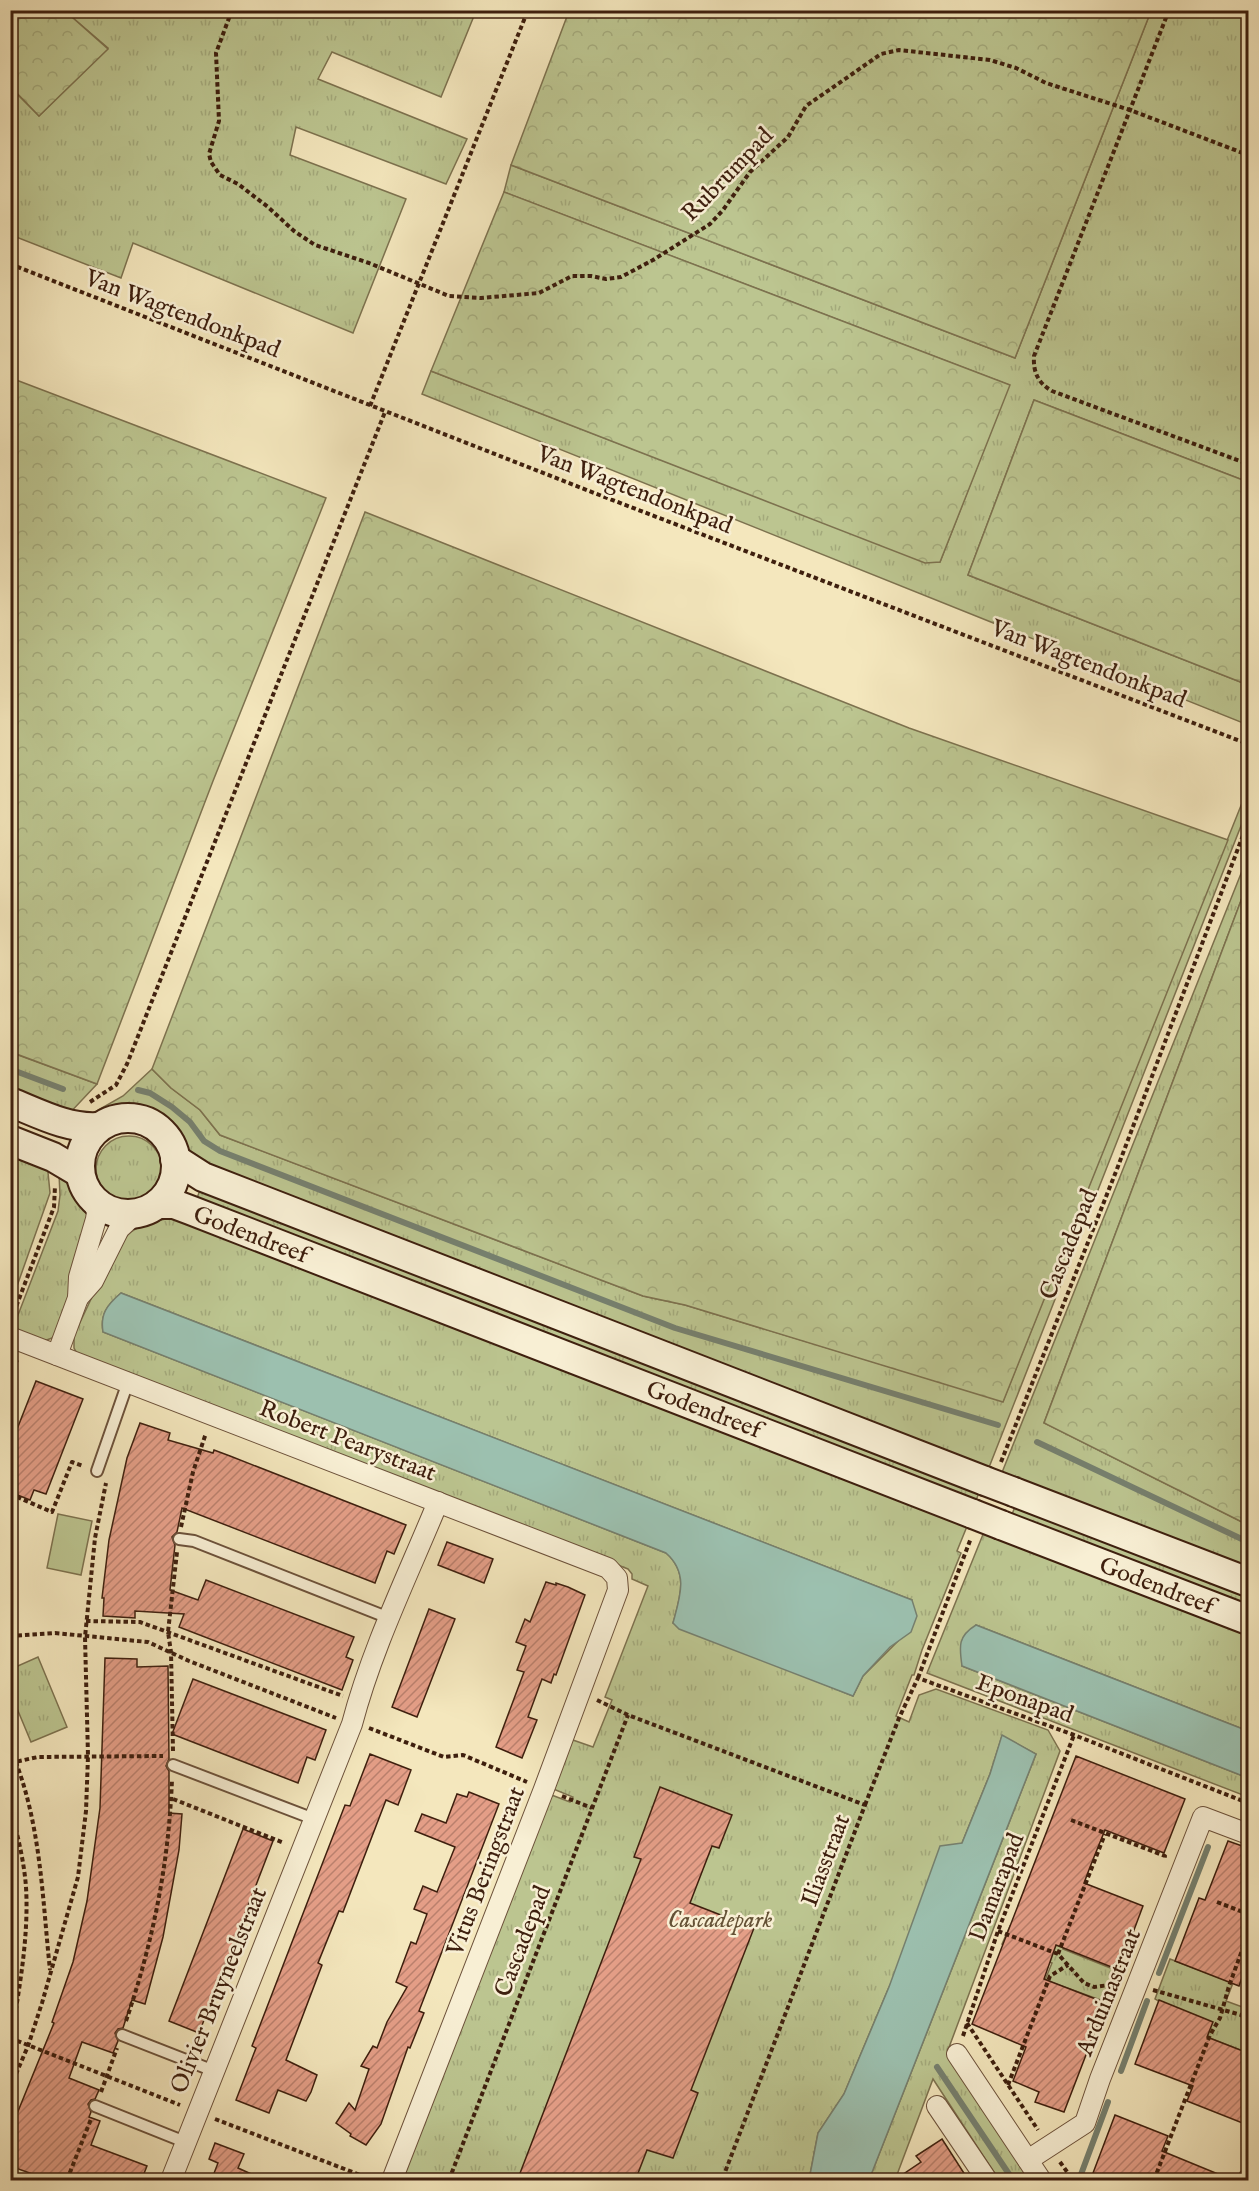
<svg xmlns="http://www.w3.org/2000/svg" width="1259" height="2191" font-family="'IM FELL English',serif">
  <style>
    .grass { fill: url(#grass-tufts); stroke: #7d724f; stroke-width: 1.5; fill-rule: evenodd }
    .forest { fill: url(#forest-crowns); stroke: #7d724f; stroke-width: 1.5 }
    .pitch { fill: #bcc590; stroke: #7d724f; stroke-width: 1.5 }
    .water { fill: #9cc0af; stroke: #76806f; stroke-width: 1.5 }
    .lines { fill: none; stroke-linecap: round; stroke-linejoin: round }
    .stream { stroke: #76806f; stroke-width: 6 }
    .building { fill: url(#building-hatch); stroke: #3e1f0e; stroke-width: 1.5 }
    .lane-casing { stroke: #6c513a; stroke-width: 14 }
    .street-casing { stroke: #6c513a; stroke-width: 22 }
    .secondary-casing { stroke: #3e1f0e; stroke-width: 32 }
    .path { stroke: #3e1f0e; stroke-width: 4; stroke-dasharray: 4.5 3; stroke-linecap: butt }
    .lane { stroke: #f8efd4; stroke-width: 10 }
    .street { stroke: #f8efd4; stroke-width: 20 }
    .secondary { stroke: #f8efd4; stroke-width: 28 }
    .secondary-bridge-casing { stroke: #3e1f0e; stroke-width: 32; stroke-linecap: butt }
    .secondary-bridge { stroke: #f8efd4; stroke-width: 28 }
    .labels { text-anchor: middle; stroke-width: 5; stroke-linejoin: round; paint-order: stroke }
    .street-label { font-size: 24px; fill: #3e1f0e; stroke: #f8efd4 }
    .park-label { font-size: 24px; font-style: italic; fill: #645135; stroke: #f8efd4 }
  </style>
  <defs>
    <pattern id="grass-tufts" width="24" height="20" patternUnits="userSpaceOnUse" patternTransform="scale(1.5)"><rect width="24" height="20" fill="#bcc590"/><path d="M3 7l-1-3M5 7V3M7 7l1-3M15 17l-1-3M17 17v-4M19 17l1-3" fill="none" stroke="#a3a97b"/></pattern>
    <pattern id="forest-crowns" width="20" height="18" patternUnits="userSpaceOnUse" patternTransform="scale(1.5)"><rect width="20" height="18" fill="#bcc590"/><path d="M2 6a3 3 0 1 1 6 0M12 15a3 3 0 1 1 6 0" fill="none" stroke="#a3a97b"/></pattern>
    <pattern id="building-hatch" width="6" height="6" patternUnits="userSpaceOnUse" patternTransform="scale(1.5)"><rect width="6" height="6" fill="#e49e87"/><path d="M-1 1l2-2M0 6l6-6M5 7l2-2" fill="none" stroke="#ba806d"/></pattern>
  </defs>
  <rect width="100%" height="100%" fill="#f4e7bd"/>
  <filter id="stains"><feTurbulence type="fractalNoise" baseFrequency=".00333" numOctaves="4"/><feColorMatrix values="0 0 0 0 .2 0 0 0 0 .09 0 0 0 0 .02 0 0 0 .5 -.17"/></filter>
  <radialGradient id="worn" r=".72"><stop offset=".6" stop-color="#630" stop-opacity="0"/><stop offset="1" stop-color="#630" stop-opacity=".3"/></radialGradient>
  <g class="grass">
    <polygon points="65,11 476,11 441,97 332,52 318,79 467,139 446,184 296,127 290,155 406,199 353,333 133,243 121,278 11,235 10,87 39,116 108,48"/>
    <polygon points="1151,11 1248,11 1248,482 1034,400 968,575 1248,685 1248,725 422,394 431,371 925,562 940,562 1009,385 504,192 511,165 1015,358"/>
    <path d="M1248 788V808L986 1475 204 1171C198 1165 190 1158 185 1151 172 1131 160 1109 132 1109 116 1109 102 1117 86 1117L123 1096 152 1069 171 1088 200 1110 220 1135 643 1296 685 1305 1003 1401Z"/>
    <polygon points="1248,856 1248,882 1044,1423 1248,1525 1248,1575 999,1480"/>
    <polygon points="10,1052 97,1084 66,1117 11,1098"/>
    <circle cx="129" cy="1169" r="33"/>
    <polygon points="11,1148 47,1162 50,1193 11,1303"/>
    <polygon points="59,1174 74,1182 88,1212 69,1296 57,1332 52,1338 44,1341 13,1328 58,1211 60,1195"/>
    <polygon points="202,1184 982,1485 973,1508 194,1207"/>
    <path d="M180 1217 970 1519 957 1551 961 1553 922 1650 914 1675H912L896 1716 909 1722 919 1695 936 1689 1048 1730 1060 1751 948 2050 1033 2180H999L933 2079 895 2180H869L1036 1754 1002 1736 990 1774 962 1843 889 1987 844 2094 818 2133 809 2180H399L549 1794 570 1802 573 1797 551 1788 570 1739 593 1747 612 1700 605 1697 648 1586 632 1579V1574L628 1569 78 1355 74 1348V1335C85 1313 114 1245 131 1232 145 1222 164 1219 180 1217ZM121 1293 912 1600 898 1641 863 1676 853 1696 673 1623C680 1597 689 1573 666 1553L103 1332C100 1314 107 1305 121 1293Z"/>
    <polygon points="1018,1499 1248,1589 1248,1615 1009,1522"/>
    <polygon points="986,1527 1248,1629 1248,1731 976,1625 962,1666 1248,1778 1248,1797 927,1673"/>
    <polygon points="38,1657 67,1727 31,1742 11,1694 11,1669"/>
    <polygon points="1010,1926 1064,1946 1063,1949 1118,1971 1106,2002 1045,1980 1052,1963 1002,1944"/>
    <polygon points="1170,1959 1233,1983 1226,2001 1248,2009 1248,2053 1207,2037 1209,2031 1155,1999"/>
  </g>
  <g class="forest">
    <polygon points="12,11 65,11 108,49 39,116 11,87 10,12"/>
    <polygon points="569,11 569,10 1151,11 1015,358 511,165"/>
    <polygon points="504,192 1010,385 940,562 925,563 431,371"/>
    <polygon points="11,378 326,498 213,781 97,1084 11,1052"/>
    <polygon points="1034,400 1248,482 1248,685 968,575"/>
    <polygon points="365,512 909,728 1228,840 1003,1402 685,1305 643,1296 220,1135 200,1110 171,1088 152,1069"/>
    <polygon points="1248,882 1248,1525 1044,1423"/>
  </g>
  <polygon class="pitch" points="58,1514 92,1521 81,1575 47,1568"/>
  <g class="water">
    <path d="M121 1293 912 1600 917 1616 911 1632 890 1647 863 1676 853 1696 679 1629 673 1623C680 1597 689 1573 666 1553L103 1332C100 1314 107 1305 121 1293Z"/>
    <path d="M976 1625 1248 1731V1778L962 1666C959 1646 958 1636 976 1625Z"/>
    <polygon points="1002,1735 1036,1754 869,2180 809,2180 818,2133 844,2094 889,1987 940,1846 962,1843 990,1774"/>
  </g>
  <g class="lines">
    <g class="stream">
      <polyline points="10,1069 63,1089"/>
      <polyline points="138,1090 150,1093 172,1107 190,1122 204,1141 220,1151 675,1328 998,1425"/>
      <polyline points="1037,1442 1248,1542"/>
      <polyline points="1159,1973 1208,1847"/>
      <polyline points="937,2067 1013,2180"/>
      <polyline points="1121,2071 1147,2001"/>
      <polyline points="1080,2177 1108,2102"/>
    </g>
  </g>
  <g class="building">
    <polygon points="36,1381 83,1399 46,1494 34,1490 30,1500 10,1492 10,1447"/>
    <polygon points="140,1423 170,1433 168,1440 213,1453 214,1450 230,1456 406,1525 394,1554 387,1551 375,1583 182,1508 177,1532 172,1537 175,1545 170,1590 198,1600 206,1580 354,1637 346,1657 353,1660 342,1690 179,1627 184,1614 135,1611 135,1618 103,1616 104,1598 102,1598 109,1540 127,1458"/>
    <polygon points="447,1542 493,1559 484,1583 438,1565"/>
    <polygon points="546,1582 556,1585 556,1583 568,1587 585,1595 556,1675 554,1674 551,1683 542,1679 528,1717 537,1720 522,1758 496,1747 524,1672 517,1670 526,1646 516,1642 525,1619 530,1622"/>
    <polygon points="429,1609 455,1619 417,1717 392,1707"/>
    <polygon points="105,1658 137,1659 137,1667 168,1666 169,1759 166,1766 169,1771 169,1813 182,1814 179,1850 163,1937 145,2004 132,2000 123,2028 118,2029 115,2033 118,2041 113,2053 82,2042 69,2078 99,2090 95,2099 91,2100 88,2104 91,2112 89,2117 100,2121 91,2145 147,2166 141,2181 52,2181 10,2166 10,2131 54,2023 52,2022 73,1962 87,1901 100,1808"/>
    <polygon points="193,1679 326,1730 315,1760 307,1757 298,1783 172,1734"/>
    <polygon points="370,1754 411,1770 398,1805 386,1800 343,1912 339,1911 318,1963 322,1965 286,2060 317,2075 311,2092 306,2101 278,2090 269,2113 236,2100 256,2048 252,2046 304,1911 345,1805 350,1806"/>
    <polygon points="1076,1756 1185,1799 1164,1853 1105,1830 1090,1867 1084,1883 1143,1906 1119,1970 1056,1945 1044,1979 1106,2003 1064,2112 1035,2102 1039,2092 1013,2081 1026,2047 972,2024"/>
    <polygon points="660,1787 732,1815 719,1848 712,1846 690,1903 754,1928 691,2090 698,2093 673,2158 647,2150 635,2181 517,2181 641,1859 634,1857"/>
    <polygon points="469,1792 499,1804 419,2011 424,2013 410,2048 408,2047 381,2124 366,2145 350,2136 351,2134 336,2123 349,2103 355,2110 369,2069 361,2066 373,2046 377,2048 387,2022 407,1987 396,1982 411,1942 416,1944 427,1914 414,1909 423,1886 437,1892 455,1847 415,1831 422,1814 446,1823 457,1794 467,1797"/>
    <polygon points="243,1829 273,1841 199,2033 169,2021"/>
    <polygon points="1228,1841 1248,1848 1248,1961 1239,1986 1175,1961 1199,1898 1205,1900"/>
    <polygon points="1159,2000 1213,2022 1207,2037 1248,2053 1248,2113 1245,2124 1187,2101 1193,2086 1135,2064"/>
    <polygon points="1115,2115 1168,2136 1162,2151 1235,2181 1090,2181"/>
    <polygon points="942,2139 969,2181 893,2181 921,2162 916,2156"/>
    <polygon points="215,2143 244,2154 238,2168 267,2181 211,2181 218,2163 209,2159"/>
  </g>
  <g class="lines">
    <g class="lane-casing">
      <g id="lane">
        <polyline points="97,1471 128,1382"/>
        <polyline points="179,1539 194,1541 389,1618"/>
        <polyline points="173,1765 314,1819"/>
        <polyline points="122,2035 214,2071"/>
        <polyline points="95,2106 185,2142"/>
      </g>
    </g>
    <g class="street-casing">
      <g id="street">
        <polyline points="78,1298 93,1281 119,1229 135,1214"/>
        <polyline points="10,1337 608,1568 617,1578 618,1590 544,1789 392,2180"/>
        <polyline points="57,1355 78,1298 79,1277 96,1219 97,1212 92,1198"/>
        <polyline points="957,2054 1041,2180"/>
        <polyline points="937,2106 987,2180"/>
        <polyline points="1028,2160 1085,2123 1100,2079 1203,1817 1248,1834"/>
        <path d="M171 2180 352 1724C372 1648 408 1575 438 1502"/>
        <polyline points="1248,2180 1248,2179"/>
      </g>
    </g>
    <g class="secondary-casing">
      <g id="secondary">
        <path d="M10 1102C38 1113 67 1129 98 1127"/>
        <circle cx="128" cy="1166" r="48"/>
        <polyline points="10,1140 53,1157 80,1173"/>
        <polyline points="175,1159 203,1177 985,1481"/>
        <polyline points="158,1204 174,1204 190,1210 973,1514"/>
        <polyline points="1014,1492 1248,1582"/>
        <polyline points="1001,1525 1248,1620"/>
      </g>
    </g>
    <g class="path">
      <polyline points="232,10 216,53 219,121 209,154 211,162 220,175 238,184 268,207 294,231 315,245 369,263 449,296 481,298 539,293 572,276 591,276 606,279 621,277 653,260 710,224 723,210 750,172 788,137 806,106 881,54 899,50 990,60 1016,68 1046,83 1130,110 1248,155"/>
      <path d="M1169 10 1034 356C1033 372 1038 383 1052 391L1248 464"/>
      <polyline points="10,264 602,496 1248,744"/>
      <polyline points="370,406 528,10"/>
      <polyline points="90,1102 116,1085 127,1064 385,412"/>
      <polyline points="11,1320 54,1207 55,1186"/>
      <polyline points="10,1376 17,1360"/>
      <polyline points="1001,1462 1117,1169 1248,822"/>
      <polyline points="10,1494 52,1512 72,1462 83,1466"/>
      <polyline points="181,1527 193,1472 206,1433"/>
      <polyline points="86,1621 140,1622 343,1696"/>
      <polyline points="10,1636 55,1633 148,1642 189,1661 336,1718"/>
      <polyline points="918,1678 971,1538"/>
      <polyline points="597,1700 628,1715 865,1805 722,2180"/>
      <polyline points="369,1728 444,1757 463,1755 527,1782"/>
      <path d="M10 1748C41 1818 42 1896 50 1970"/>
      <polyline points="173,1751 171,1652 168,1632 177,1552"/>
      <polyline points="10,1763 38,1757 163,1756"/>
      <polyline points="562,1796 592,1808"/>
      <polyline points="173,1799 284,1843"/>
      <polyline points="865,1805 899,1718 918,1678 1074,1735 1248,1803"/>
      <path d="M10 1806C17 1833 24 1860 26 1887 29 1937 19 1990 11 2039"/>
      <polyline points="1071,1820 1165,1856 1164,1859"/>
      <polyline points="1217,1902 1248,1914"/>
      <polyline points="998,1931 1058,1954 1084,1983 1094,1987 1117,1984"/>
      <polyline points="1058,1954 1105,1834"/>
      <polyline points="1153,1990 1241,2015 1248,2020"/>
      <path d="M126 2021C153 1942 169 1863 172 1779"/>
      <polyline points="967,2023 1038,2130"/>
      <polyline points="963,2036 998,1931 1074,1735"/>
      <polyline points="10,2038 180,2105"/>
      <polyline points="1008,2085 1050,1976 1068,1965"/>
      <polyline points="10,2088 28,2046 42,2003 78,1877 86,1811 88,1756 85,1637 95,1538 106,1483"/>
      <polyline points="101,2092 117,2048"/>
      <polyline points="215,2119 373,2180"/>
      <polyline points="1060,2162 1073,2180"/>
      <polyline points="67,2180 91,2119"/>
      <polyline points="449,2180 628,1715"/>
      <polyline points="1154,2180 1210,2035 1220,2018 1229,1986 1248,1934"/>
    </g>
    <use href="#lane" class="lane"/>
    <use href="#street" class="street"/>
    <use href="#secondary" class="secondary"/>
    <g class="secondary-bridge-casing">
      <g id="secondary-bridge">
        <polyline points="985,1481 1014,1492"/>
        <polyline points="973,1514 1001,1525"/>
      </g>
    </g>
    <use href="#secondary-bridge" class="secondary-bridge"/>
  </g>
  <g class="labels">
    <g class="street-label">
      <text transform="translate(727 174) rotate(-46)" y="8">Rubrumpad</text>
      <text transform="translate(183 313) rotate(21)" y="8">Van Wagtendonkpad</text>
      <text transform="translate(635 489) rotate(21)" y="8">Van Wagtendonkpad</text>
      <text transform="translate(1089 663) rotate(21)" y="8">Van Wagtendonkpad</text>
      <text transform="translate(251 1234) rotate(21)" y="8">Godendreef</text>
      <text transform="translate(1068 1244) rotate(-68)" y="8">Cascadepad</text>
      <text transform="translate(704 1409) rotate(21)" y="8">Godendreef</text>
      <text transform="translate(348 1440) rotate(21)" y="8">Robert Pearystraat</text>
      <text transform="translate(1157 1585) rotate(21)" y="8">Godendreef</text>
      <text transform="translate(1025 1698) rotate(20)" y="8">Eponapad</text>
      <text transform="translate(825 1860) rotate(-69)" y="8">Iliasstraat</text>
      <text transform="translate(485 1871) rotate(-69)" y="8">Vitus Beringstraat</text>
      <text transform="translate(996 1887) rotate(-69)" y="8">Damarapad</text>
      <text transform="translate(522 1941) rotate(-69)" y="8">Cascadepad</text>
      <text transform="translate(218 1990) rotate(-68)" y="8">Olivier Bruyneelstraat</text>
      <text transform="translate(1108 1992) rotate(-68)" y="8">Arduinastraat</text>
    </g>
    <g class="park-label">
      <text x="720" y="1927">Cascadepark</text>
    </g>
  </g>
  <rect width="1259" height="2191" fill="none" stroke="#f4e7bd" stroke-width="36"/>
  <rect x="12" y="12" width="1235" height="2167" fill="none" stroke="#3e1f0e" stroke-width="3"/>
  <rect x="18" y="18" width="1223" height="2155" fill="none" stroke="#3e1f0e" stroke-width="1.5"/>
  <rect width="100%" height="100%" filter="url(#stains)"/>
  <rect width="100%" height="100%" fill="url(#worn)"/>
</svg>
